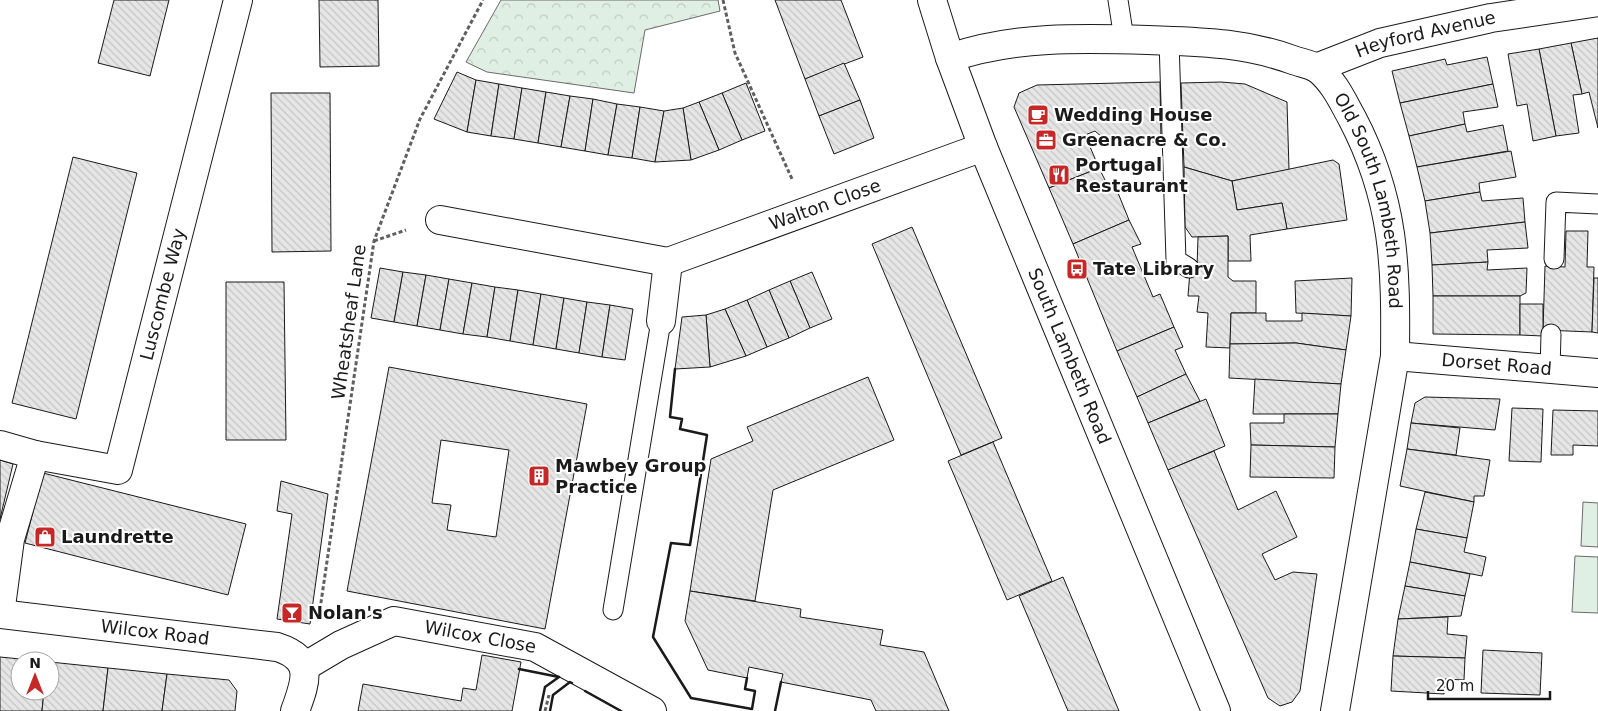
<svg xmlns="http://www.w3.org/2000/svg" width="1598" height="711" font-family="'DejaVu Sans',sans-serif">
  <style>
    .grass { fill: #e0efe3; stroke: #6a6a6a }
    .forest { fill: url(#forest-crowns); stroke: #6a6a6a }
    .building { fill: url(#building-back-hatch); stroke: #1a1a1a; fill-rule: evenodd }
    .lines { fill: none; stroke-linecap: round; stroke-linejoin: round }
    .service-casing { stroke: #1a1a1a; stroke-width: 21 }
    .pedestrian-casing { stroke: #1a1a1a; stroke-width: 30 }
    .minor-casing { stroke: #1a1a1a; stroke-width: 30 }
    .trunk-casing { stroke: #1a1a1a; stroke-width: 30 }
    .path { stroke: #5f5f5f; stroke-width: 3; stroke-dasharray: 4 2.5; stroke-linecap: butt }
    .service { stroke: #fff; stroke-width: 19 }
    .pedestrian { stroke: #fff; stroke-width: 28 }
    .minor { stroke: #fff; stroke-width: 28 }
    .trunk { stroke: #fff; stroke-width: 28 }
    .wall { stroke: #1a1a1a; stroke-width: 2.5 }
    .labels { text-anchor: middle; stroke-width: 4; stroke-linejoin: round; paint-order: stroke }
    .street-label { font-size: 18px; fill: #1a1a1a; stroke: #fff }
    .poi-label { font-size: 18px; font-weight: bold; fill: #1a1a1a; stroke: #fff; text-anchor: start }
  </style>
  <defs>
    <pattern id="forest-crowns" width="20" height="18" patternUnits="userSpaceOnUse" patternTransform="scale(1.25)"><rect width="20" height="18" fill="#e0efe3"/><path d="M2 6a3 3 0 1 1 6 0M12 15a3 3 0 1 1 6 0" fill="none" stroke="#c0ccc2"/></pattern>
    <pattern id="building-back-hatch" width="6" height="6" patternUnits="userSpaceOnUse" patternTransform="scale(1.25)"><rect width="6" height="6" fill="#e6e6e6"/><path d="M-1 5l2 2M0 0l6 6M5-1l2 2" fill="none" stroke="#c5c5c5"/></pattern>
  </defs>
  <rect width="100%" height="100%" fill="#fff"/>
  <g class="grass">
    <polygon points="1583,502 1598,503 1598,547 1581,546"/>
    <polygon points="1575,556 1598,557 1598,613 1572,612"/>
  </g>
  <polygon class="forest" points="501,0 718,0 720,11 645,30 634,93 487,72 466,62"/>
  <g class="building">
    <polygon points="114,0 169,0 150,76 98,63"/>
    <polygon points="319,0 378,0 379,66 320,67"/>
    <polygon points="775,0 841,0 863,57 805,79"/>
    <polygon points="1598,38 1598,128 1589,92 1582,94 1571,43"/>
    <polygon points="1571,43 1582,94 1573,95 1579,133 1556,136 1539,49"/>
    <polygon points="1539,49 1556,136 1533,141 1527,104 1517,106 1508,54"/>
    <polygon points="1487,57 1493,84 1400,103 1392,71 1445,59 1447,65"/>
    <polygon points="844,63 860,100 819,116 805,79"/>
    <polygon points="457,72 476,80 467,132 434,119"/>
    <polygon points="476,80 499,84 491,136 467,132"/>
    <polygon points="1160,82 1161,142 1109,143 1095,131 1085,135 1099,168 1049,188 1014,107 1019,93 1037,85"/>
    <polygon points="1221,82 1245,84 1287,102 1289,170 1232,181 1184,167 1181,83"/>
    <polygon points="746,83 765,131 742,140 722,93"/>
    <polygon points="499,84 522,88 514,139 491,136"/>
    <polygon points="1493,84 1498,107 1463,112 1465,124 1409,136 1400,103"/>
    <polygon points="522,88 546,92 538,143 514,139"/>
    <polygon points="546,92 570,96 561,147 538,143"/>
    <polygon points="271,93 330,93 331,251 272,252"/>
    <polygon points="722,93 742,140 719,150 699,102"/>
    <polygon points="570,96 593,99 585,151 561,147"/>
    <polygon points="593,99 617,104 608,155 585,151"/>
    <polygon points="860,100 874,138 834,154 819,116"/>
    <polygon points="699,102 719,150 691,160 683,108"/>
    <polygon points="617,104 640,107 632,158 608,155"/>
    <polygon points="640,107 664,111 655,162 632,158"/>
    <polygon points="683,108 691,160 655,162 664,111"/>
    <polygon points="1465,124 1467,132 1503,125 1508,151 1417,167 1409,136"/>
    <polygon points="1511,151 1516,177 1479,183 1480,192 1425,201 1417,167"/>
    <polygon points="73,157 137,173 76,419 12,403"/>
    <polygon points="1333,160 1339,164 1347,220 1287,229 1282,203 1237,210 1232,181"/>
    <polygon points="1184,167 1232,181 1237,210 1282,203 1287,229 1250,235 1251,261 1228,261 1228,236 1192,237 1185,227"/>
    <polygon points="1099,168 1110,190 1116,188 1129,220 1073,244 1049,188"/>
    <polygon points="1480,192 1482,201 1523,198 1525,222 1430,233 1425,201"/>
    <polygon points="1129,220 1141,244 1132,247 1153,297 1160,294 1174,327 1117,351 1073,244"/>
    <polygon points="1525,222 1528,248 1487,250 1488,262 1432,265 1430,233"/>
    <polygon points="912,227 1002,438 961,455 872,244"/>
    <polygon points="1566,231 1588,231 1587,267 1594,267 1592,332 1543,330 1545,266 1565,267"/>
    <polygon points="1228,236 1228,277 1233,281 1256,281 1256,313 1231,313 1230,348 1206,347 1208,313 1197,312 1199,296 1188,296 1190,271 1197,268 1198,237"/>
    <polygon points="1488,262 1487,270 1527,268 1526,293 1520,296 1433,296 1432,265"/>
    <polygon points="380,268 403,272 394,322 371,318"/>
    <polygon points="403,272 426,275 417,326 394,322"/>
    <polygon points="812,272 832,319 810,328 790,281"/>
    <polygon points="426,275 449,279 440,330 417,326"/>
    <polygon points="1352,278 1351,316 1296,313 1295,281"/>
    <polygon points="1594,278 1598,278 1598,333 1592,332"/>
    <polygon points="449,279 472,283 463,334 440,330"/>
    <polygon points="790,281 810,328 789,338 769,290"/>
    <polygon points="226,282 284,282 286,440 226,440"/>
    <polygon points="472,283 495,287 487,337 463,334"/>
    <polygon points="495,287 518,290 510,341 487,337"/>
    <polygon points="518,290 541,294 533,345 510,341"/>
    <polygon points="769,290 789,338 767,347 747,300"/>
    <polygon points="541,294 564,298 556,349 533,345"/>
    <polygon points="1433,296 1520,296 1520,335 1433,334"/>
    <polygon points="564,298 587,302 579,353 556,349"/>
    <polygon points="747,300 767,347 746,356 725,309"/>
    <polygon points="587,302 610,305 602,357 579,353"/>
    <polygon points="1520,304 1543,304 1543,336 1520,335"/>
    <polygon points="610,305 633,309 625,360 602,357"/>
    <polygon points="725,309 746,356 710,367 706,315"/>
    <polygon points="1231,313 1266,313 1266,321 1302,321 1302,313 1351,316 1346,350 1296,343 1230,344"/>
    <polygon points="706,315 710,367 675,369 682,317"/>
    <polygon points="1174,327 1183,347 1175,350 1186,374 1137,397 1117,351"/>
    <polygon points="1296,343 1346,350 1341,384 1229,378 1230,344"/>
    <path d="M389 367 587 404 545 629 347 591ZM441 440 509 450 496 537 447 530 451 505 432 503Z"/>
    <polygon points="1186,374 1200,401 1148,423 1137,397"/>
    <polygon points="868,377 894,440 773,490 755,601 690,591 711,459 753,441 747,427"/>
    <polygon points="1255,379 1341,384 1338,414 1253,414"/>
    <polygon points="1425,397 1500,399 1495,430 1411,423 1415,403"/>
    <polygon points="1206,399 1225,446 1168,470 1148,423"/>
    <polygon points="1512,408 1543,409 1541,462 1509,461"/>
    <polygon points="1553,410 1598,411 1598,446 1573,445 1573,455 1551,455"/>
    <polygon points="1284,414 1338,414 1335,447 1251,445 1250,423 1284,423"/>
    <polygon points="1411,423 1460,428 1456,455 1407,449"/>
    <polygon points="993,442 1052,581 1007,600 948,461"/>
    <polygon points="1251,445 1335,447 1334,478 1250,477"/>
    <polygon points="1407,449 1490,460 1484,496 1474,496 1474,502 1400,486"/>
    <polygon points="1214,451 1238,510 1276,491 1297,537 1262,554 1275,580 1293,572 1317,574 1300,691 1292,702 1280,706 1268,698 1168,470"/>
    <polygon points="0,460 13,464 0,519"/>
    <polygon points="43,473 246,524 228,595 25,543"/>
    <polygon points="281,481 328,494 310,624 277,619 292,514 277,511"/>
    <polygon points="1425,492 1474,502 1467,538 1416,529"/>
    <polygon points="1416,529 1467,538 1464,552 1486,557 1482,576 1410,562"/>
    <polygon points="1410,562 1470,574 1465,596 1405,586"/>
    <polygon points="1063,577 1119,711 1068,711 1019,596"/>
    <polygon points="1405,586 1465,596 1461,616 1398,619"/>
    <polygon points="690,591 801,609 800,617 883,630 880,645 924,652 949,711 876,711 871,700 781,682 783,674 749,667 747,678 708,670 685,621"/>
    <polygon points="1448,617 1447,634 1467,636 1465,658 1393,656 1398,619"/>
    <polygon points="1483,650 1542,653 1540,695 1481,693"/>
    <polygon points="482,655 521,662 512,711 358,711 363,684 461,701 463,688 476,690"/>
    <polygon points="1393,656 1465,658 1464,680 1445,679 1444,694 1391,691"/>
    <polygon points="0,657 40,661 20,661 20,691 44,691 42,711 0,711"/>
    <polygon points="50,662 108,668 103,711 42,711 44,691 50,691"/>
    <polygon points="108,668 167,674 162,711 103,711"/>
    <polygon points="167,674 229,680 237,691 235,711 162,711"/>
  </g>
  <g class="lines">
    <g class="service-casing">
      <g id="service">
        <polyline points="1118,0 1124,39"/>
        <polyline points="1169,41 1176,260 1189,268"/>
        <polyline points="1554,259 1556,202 1598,204"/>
        <polyline points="1550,370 1551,334"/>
        <polyline points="613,610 661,321"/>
      </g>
    </g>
    <g class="pedestrian-casing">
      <g id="pedestrian">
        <polyline points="0,614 10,539 35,455"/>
        <path id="s1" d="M304 667 341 645 394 621 535 647 652 711"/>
      </g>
    </g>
    <g class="minor-casing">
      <g id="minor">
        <path id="s2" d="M950 58C1013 36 1082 38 1148 40 1200 42 1243 42 1293 60 1301 63 1311 64 1318 69 1334 82 1342 100 1352 118 1395 200 1396 266 1395 356L1335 711"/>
        <path id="s3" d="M1316 68 1380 43 1491 18 1598 2"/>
        <path id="s4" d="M440 220 668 262 983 147"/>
        <polyline points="661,321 668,262"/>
        <path id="s5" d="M1395 356 1598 373"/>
        <path id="s6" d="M0 445 35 455 118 470 238 0"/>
        <path id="s7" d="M0 614 277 647C315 659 306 681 295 711"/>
      </g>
    </g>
    <g class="trunk-casing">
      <g id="trunk">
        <path id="s8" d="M932 0 950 58 983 147 1216 711"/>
      </g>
    </g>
    <g class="path">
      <polyline points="723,0 735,53 792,179"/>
      <polyline points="374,241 406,230"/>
      <polyline points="319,616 374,241 420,119 483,0"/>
      <polyline points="545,711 549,695"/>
    </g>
    <use href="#service" class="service"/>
    <use href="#pedestrian" class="pedestrian"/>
    <use href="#minor" class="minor"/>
    <use href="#trunk" class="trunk"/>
    <g class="wall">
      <polyline points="675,369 670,417 682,419 680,429 707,435 690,545 671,543 653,637 691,698 752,709 755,691 745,689 747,678"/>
      <polyline points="519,669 559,677 545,687 540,711"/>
      <polyline points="585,691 621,711"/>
      <polyline points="550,711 553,695 570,682 572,683"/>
      <polyline points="775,711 781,682"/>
    </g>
  </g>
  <defs>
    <g id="cafe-square" transform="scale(1.125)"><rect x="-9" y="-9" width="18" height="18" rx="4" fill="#c62828" stroke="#fff"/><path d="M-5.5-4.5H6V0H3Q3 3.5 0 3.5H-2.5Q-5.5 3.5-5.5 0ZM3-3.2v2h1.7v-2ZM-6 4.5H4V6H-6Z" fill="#fff"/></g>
    <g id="office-square" transform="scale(1.125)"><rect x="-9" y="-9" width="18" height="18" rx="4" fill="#c62828" stroke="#fff"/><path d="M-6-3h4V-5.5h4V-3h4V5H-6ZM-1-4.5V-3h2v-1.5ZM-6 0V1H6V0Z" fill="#fff"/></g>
    <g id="restaurant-square" transform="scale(1.125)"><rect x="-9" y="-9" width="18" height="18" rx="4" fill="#c62828" stroke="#fff"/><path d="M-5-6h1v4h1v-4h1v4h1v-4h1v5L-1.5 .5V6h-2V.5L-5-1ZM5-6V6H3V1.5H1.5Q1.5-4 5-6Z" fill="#fff"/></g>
    <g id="bus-square" transform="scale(1.125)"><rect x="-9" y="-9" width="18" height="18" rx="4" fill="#c62828" stroke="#fff"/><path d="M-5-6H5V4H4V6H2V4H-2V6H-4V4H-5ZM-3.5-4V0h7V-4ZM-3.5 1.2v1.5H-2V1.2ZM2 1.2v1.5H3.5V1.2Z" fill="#fff"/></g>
    <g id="building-square" transform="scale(1.125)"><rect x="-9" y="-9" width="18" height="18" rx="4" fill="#c62828" stroke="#fff"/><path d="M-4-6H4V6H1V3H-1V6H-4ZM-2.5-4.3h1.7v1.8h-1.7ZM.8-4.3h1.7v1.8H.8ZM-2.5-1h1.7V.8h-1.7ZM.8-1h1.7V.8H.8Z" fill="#fff"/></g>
    <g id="shop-square" transform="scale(1.125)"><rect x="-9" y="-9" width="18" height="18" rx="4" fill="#c62828" stroke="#fff"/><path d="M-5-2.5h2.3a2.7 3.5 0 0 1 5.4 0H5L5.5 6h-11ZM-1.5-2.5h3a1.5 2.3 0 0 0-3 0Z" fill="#fff"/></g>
    <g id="bar-square" transform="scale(1.125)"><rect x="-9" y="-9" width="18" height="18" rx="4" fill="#c62828" stroke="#fff"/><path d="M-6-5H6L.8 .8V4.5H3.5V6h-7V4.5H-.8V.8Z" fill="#fff"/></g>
  </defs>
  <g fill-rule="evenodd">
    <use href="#cafe-square" x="1038" y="115"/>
    <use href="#office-square" x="1046" y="140"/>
    <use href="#restaurant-square" x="1059" y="175"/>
    <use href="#bus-square" x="1077" y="269"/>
    <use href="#building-square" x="539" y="476"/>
    <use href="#shop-square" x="45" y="537"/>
    <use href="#bar-square" x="292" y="613"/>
  </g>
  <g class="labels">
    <g class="street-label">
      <text dy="6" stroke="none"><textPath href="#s3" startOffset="115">Heyford Avenue</textPath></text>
      <text dy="6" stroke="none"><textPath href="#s2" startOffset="519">Old South Lambeth Road</textPath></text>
      <text dy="6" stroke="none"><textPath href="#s4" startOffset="399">Walton Close</textPath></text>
      <text dy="6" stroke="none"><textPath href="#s6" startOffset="302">Luscombe Way</textPath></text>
      <text transform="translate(349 322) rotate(-82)" y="6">Wheatsheaf Lane</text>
      <text dy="6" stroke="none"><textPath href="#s8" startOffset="382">South Lambeth Road</textPath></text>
      <text dy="6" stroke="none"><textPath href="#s5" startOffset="102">Dorset Road</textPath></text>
      <text dy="6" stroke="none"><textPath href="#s7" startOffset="156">Wilcox Road</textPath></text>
      <text dy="6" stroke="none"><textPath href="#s1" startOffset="189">Wilcox Close</textPath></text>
    </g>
    <g class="poi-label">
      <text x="1054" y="121">Wedding House</text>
      <text x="1062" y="146">Greenacre &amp; Co.</text>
      <text x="1075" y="171">Portugal<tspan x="1075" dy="21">Restaurant</tspan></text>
      <text x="1093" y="275">Tate Library</text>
      <text x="555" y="472">Mawbey Group<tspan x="555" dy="21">Practice</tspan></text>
      <text x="61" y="543">Laundrette</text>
      <text x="308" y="619">Nolan's</text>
    </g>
  </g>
  <g transform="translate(35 676)"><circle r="24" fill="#ffffff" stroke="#a3a3a3"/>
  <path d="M0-4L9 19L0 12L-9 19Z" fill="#c62828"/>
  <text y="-8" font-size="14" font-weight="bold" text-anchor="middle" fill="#1a1a1a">N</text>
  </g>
  <path d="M1428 691v8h122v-8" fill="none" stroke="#1a1a1a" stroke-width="2.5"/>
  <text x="1436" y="691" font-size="15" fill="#1a1a1a" stroke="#ffffff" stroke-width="4" paint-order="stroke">20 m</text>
</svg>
